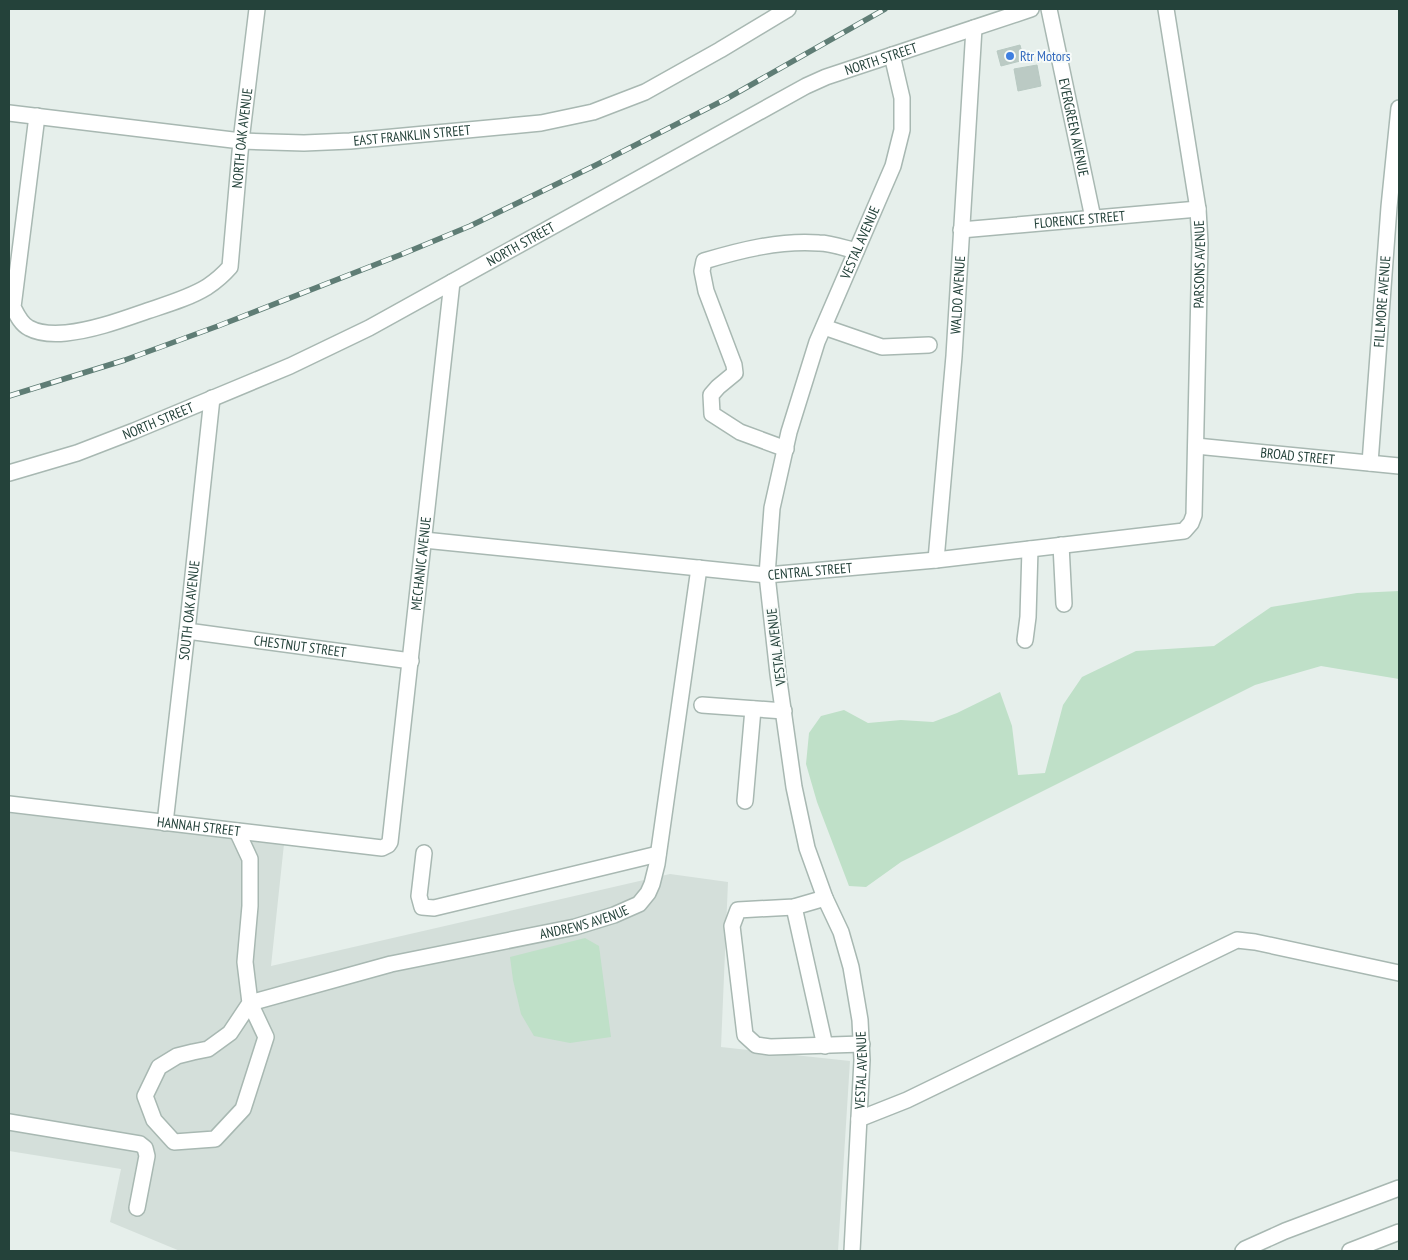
<svg xmlns="http://www.w3.org/2000/svg" width="1408" height="1260" font-family="'PT Sans Narrow',sans-serif">
  <style>
    .built { fill: #d4dfda }
    .green { fill: #bfe0c8 }
    .building { fill: #bbcac4; stroke: #b8c9c2 }
    .lines { fill: none; stroke-linecap: round; stroke-linejoin: round }
    .minor-casing { stroke: #a8b8b2; stroke-width: 18 }
    .minor { stroke: #fff; stroke-width: 15 }
    .rail-casing { stroke: #5f7d75; stroke-width: 5.5 }
    .rail { stroke: #f7fbf9; stroke-width: 4; stroke-dasharray: 11; stroke-linecap: butt }
    .shop-dot { fill: #3f7fe0; stroke: #f7fbf9; stroke-width: 2 }
    .labels { text-anchor: middle; stroke-width: 4; stroke-linejoin: round; paint-order: stroke }
    .shop-label { font-size: 14px; fill: #366cbe; stroke: #f7fbf9; text-anchor: start }
    .street-label { font-size: 14px; fill: #24423a; stroke: #f7fbf9 }
  </style>
  <rect width="100%" height="100%" fill="#e6efeb"/>
  <polygon class="built" points="9,813 284,844 271,966 670,874 728,882 721,1047 850,1061 838,1251 180,1251 110,1222 121,1169 9,1151"/>
  <g class="green">
    <polygon points="1399,591 1399,679 1321,666 1255,685 901,862 866,887 849,886 817,802 806,764 809,733 821,716 844,710 868,723 901,720 933,722 957,713 1000,692 1012,726 1018,775 1045,773 1063,705 1082,677 1136,651 1214,646 1271,607 1357,593"/>
    <polygon points="585,938 599,946 611,1037 570,1043 534,1036 521,1014 513,980 510,957"/>
  </g>
  <g class="building">
    <polygon points="1020,45 1024,60 1001,66 997,51"/>
    <polygon points="1037,65 1041,86 1018,91 1014,69"/>
  </g>
  <g class="lines">
    <g class="minor-casing">
      <g id="minor">
        <path id="s1" d="M1049 9 1093 218"/>
        <path id="s2" d="M9 113 241 141 304 143 350 141 541 123 593 112 645 92 720 50 788 9"/>
        <path id="s3" d="M37 116 13 307C17 315 21 324 29 328 40 334 55 334 66 333 94 330 121 320 147 311 168 304 189 298 207 287 216 281 223 275 230 267L241 141 257 9"/>
        <path id="s4" d="M961 230 1198 209"/>
        <polyline points="824,327 882,347 929,345"/>
        <path id="s5" d="M1196 446 1399 466"/>
        <path d="M786 449 740 432 712 414 711 395 718 387 735 373 734 365 706 291 702 271 704 261C741 250 780 240 819 243 831 243 844 248 856 251"/>
        <path id="s6" d="M1370 463 1389 207 1399 108"/>
        <path id="s7" d="M9 473 77 453 134 431 290 366 369 328 806 86 826 77 1031 9"/>
        <path id="s8" d="M424 540 767 575 936 560 1184 531 1191 523 1194 515 1200 243 1198 209 1166 9"/>
        <polyline points="1061,545 1064,604"/>
        <path id="s9" d="M936 560 954 356 974 28"/>
        <path id="s10" d="M187 631 411 661"/>
        <polyline points="1025,640 1028,617 1030,549"/>
        <polyline points="702,705 784,711"/>
        <polyline points="745,801 753,709"/>
        <path id="s11" d="M9 804 382 848 388 845 390 842 452 282"/>
        <path id="s12" d="M165 823 187 631 212 398"/>
        <polyline points="237,831 250,859 250,906 245,962 250,1003 266,1037 243,1109 215,1139 174,1142 154,1120 145,1096 159,1067 177,1056 193,1052 208,1049 230,1033 250,1003"/>
        <polyline points="424,853 419,896 422,907 434,908 658,854"/>
        <polyline points="825,898 794,907 738,910 732,926 745,1035 756,1045 770,1047 862,1044"/>
        <polyline points="794,907 825,1046"/>
        <path id="s13" d="M250 1003 391 964 575 927 614 915 639 904 648 893 652 884 657 864 699 568"/>
        <polyline points="859,1119 907,1100 1237,940 1255,942 1399,973"/>
        <polyline points="9,1122 140,1144 145,1148 147,1156 137,1208"/>
        <path id="s14" d="M852 1251 862 1060 860 1020 851 967 841 932 825 898 807 848 794 787 778 674 767 575 772 508 789 432 817 342 893 166 902 130V98L892 55"/>
        <polyline points="1243,1251 1245,1249 1285,1231 1399,1188"/>
        <polyline points="1350,1251 1399,1232"/>
      </g>
    </g>
    <use href="#minor" class="minor"/>
    <g class="rail-casing">
      <polyline id="rail" points="9,396 125,360 218,326 400,255 470,226 596,165 726,99 885,9"/>
    </g>
    <use href="#rail" class="rail"/>
  </g>
  <circle class="shop-dot" cx="1010" cy="56" r="5"/>
  <g class="labels">
    <g class="shop-label">
      <text x="1020" y="61">Rtr Motors</text>
    </g>
    <g class="street-label">
      <text dy="5" stroke="none"><textPath href="#s7" startOffset="968">NORTH STREET</textPath></text>
      <text dy="5" stroke="none"><textPath href="#s1" startOffset="121">EVERGREEN AVENUE</textPath></text>
      <text dy="5" stroke="none"><textPath href="#s2" startOffset="405">EAST FRANKLIN STREET</textPath></text>
      <text dy="5" stroke="none"><textPath href="#s3" startOffset="566">NORTH OAK AVENUE</textPath></text>
      <text dy="5" stroke="none"><textPath href="#s4" startOffset="119">FLORENCE STREET</textPath></text>
      <text dy="5" stroke="none"><textPath href="#s14" startOffset="1036">VESTAL AVENUE</textPath></text>
      <text dy="5" stroke="none"><textPath href="#s7" startOffset="562">NORTH STREET</textPath></text>
      <text dy="5" stroke="none"><textPath href="#s8" startOffset="1034">PARSONS AVENUE</textPath></text>
      <text dy="5" stroke="none"><textPath href="#s9" startOffset="266">WALDO AVENUE</textPath></text>
      <text dy="5" stroke="none"><textPath href="#s6" startOffset="162">FILLMORE AVENUE</textPath></text>
      <text dy="5" stroke="none"><textPath href="#s7" startOffset="158">NORTH STREET</textPath></text>
      <text dy="5" stroke="none"><textPath href="#s5" startOffset="102">BROAD STREET</textPath></text>
      <text dy="5" stroke="none"><textPath href="#s11" startOffset="666">MECHANIC AVENUE</textPath></text>
      <text dy="5" stroke="none"><textPath href="#s8" startOffset="388">CENTRAL STREET</textPath></text>
      <text dy="5" stroke="none"><textPath href="#s12" startOffset="214">SOUTH OAK AVENUE</textPath></text>
      <text dy="5" stroke="none"><textPath href="#s10" startOffset="114">CHESTNUT STREET</textPath></text>
      <text transform="translate(776 647) rotate(-97)" y="5">VESTAL AVENUE</text>
      <text dy="5" stroke="none"><textPath href="#s11" startOffset="191">HANNAH STREET</textPath></text>
      <text dy="5" stroke="none"><textPath href="#s13" startOffset="344">ANDREWS AVENUE</textPath></text>
      <text dy="5" stroke="none"><textPath href="#s14" startOffset="181">VESTAL AVENUE</textPath></text>
    </g>
  </g>
  <rect width="1408" height="1260" fill="none" stroke="#24423a" stroke-width="20"/>
</svg>
